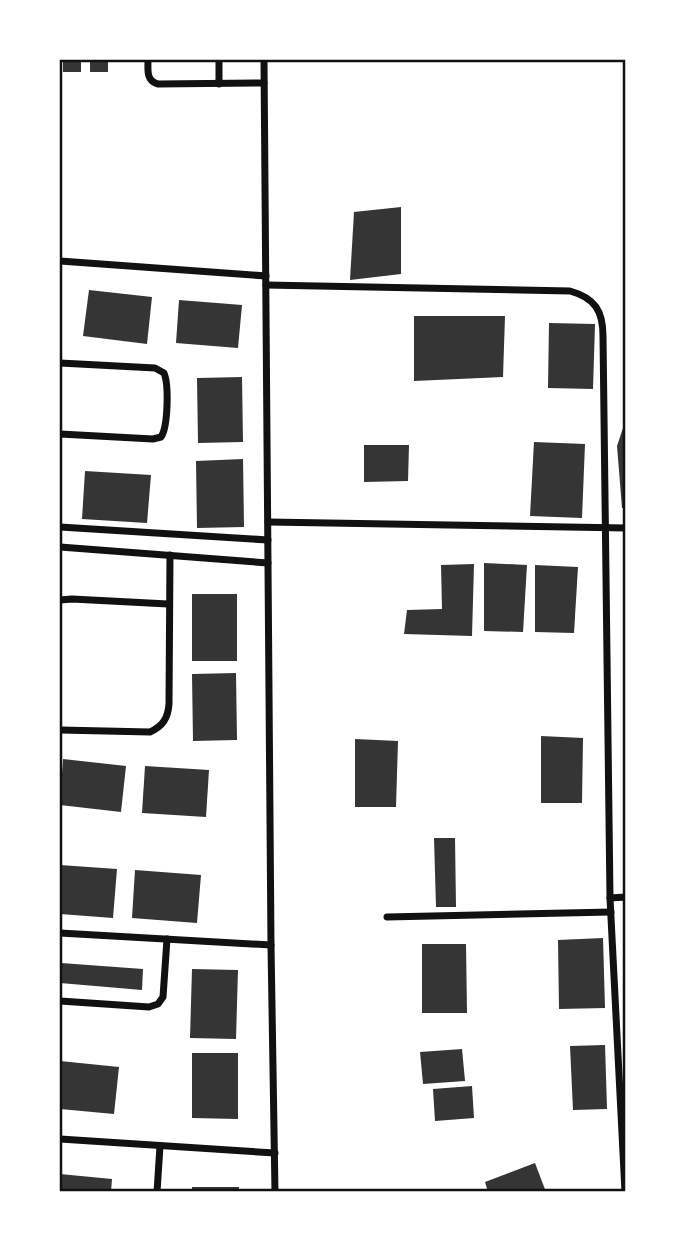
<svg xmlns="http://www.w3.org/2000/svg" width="685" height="1251" font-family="'Work Sans',sans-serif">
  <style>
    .building { fill: #353535 }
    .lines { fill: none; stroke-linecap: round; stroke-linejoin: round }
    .minor { stroke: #111; stroke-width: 7 }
    .neatline { fill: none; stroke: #111; stroke-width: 2.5 }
  </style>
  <rect width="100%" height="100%" fill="#fff"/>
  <g class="building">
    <rect x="63" y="60" width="18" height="12"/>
    <rect x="90" y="60" width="18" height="12"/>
    <polygon points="401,207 401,274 350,280 354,212"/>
    <polygon points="89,290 152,297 147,344 83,336"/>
    <polygon points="179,300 242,305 238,348 176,343"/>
    <polygon points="414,316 505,316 503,377 414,381"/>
    <polygon points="549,323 595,324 593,389 548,388"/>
    <polygon points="242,377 243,442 198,443 197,378"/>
    <polygon points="625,422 626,422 626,508 622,508 617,446"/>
    <polygon points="534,442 585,444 582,518 530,516"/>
    <polygon points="364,445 409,445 408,481 364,482"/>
    <polygon points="243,459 244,527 197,528 196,461"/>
    <polygon points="85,471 151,475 147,523 82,519"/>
    <polygon points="484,563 527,565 523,632 484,631"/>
    <polygon points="474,564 472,636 404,634 407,610 442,609 441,565"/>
    <polygon points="535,565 578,567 574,633 535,632"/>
    <rect x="192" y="594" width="45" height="67"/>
    <polygon points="236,673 237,740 193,741 192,674"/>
    <polygon points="541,736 583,738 582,803 541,803"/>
    <polygon points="355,739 398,741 396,807 355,807"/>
    <polygon points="63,759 126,766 121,812 60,805"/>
    <polygon points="145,766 209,770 206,817 142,813"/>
    <polygon points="434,838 455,838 456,907 436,907"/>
    <polygon points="60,865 117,869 113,918 60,914"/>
    <polygon points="135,870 201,875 197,923 132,918"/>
    <polygon points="603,938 605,1008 559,1009 558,940"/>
    <polygon points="422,944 466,944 467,1013 422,1013"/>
    <polygon points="61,963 143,969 142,990 60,983"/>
    <polygon points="192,969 238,970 236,1039 190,1038"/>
    <polygon points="605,1045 607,1109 573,1110 570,1046"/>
    <polygon points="462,1049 465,1081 423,1084 420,1052"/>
    <polygon points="192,1053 238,1053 238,1119 192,1118"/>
    <polygon points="60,1061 119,1067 114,1114 60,1109"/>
    <polygon points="472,1086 474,1118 435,1121 433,1089"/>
    <polygon points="535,1163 546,1192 488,1192 485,1182"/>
    <polygon points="60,1174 112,1179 111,1192 60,1192"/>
    <rect x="192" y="1187" width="47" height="5"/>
  </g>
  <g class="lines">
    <g class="minor">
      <path d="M148 60C148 70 146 81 158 84L264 83"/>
      <polyline points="219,60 219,84"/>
      <polyline points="264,60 271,945 275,1192"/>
      <polyline points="60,261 266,276"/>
      <path d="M266 285 570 291C595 298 603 311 603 336L610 898 625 1192"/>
      <path d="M60 363 155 368 164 373C169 385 168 427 161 437L153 439 60 434"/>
      <polyline points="268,522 626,528"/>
      <polyline points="60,527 268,540"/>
      <polyline points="60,547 268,563"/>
      <polyline points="60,600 72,599 168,604"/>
      <path d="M60 730 150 732C163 726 168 718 169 704L170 555"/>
      <polyline points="610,898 626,897"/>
      <polyline points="387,917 611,912"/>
      <polyline points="60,933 271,945"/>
      <polyline points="60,1001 149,1007 158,1004 163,997 167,939"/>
      <polyline points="60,1139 275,1153"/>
      <polyline points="157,1192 160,1146"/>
    </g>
  </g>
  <rect width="685" height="1251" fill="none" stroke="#ffffff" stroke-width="122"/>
  <rect x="61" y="61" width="563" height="1129" class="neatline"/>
</svg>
